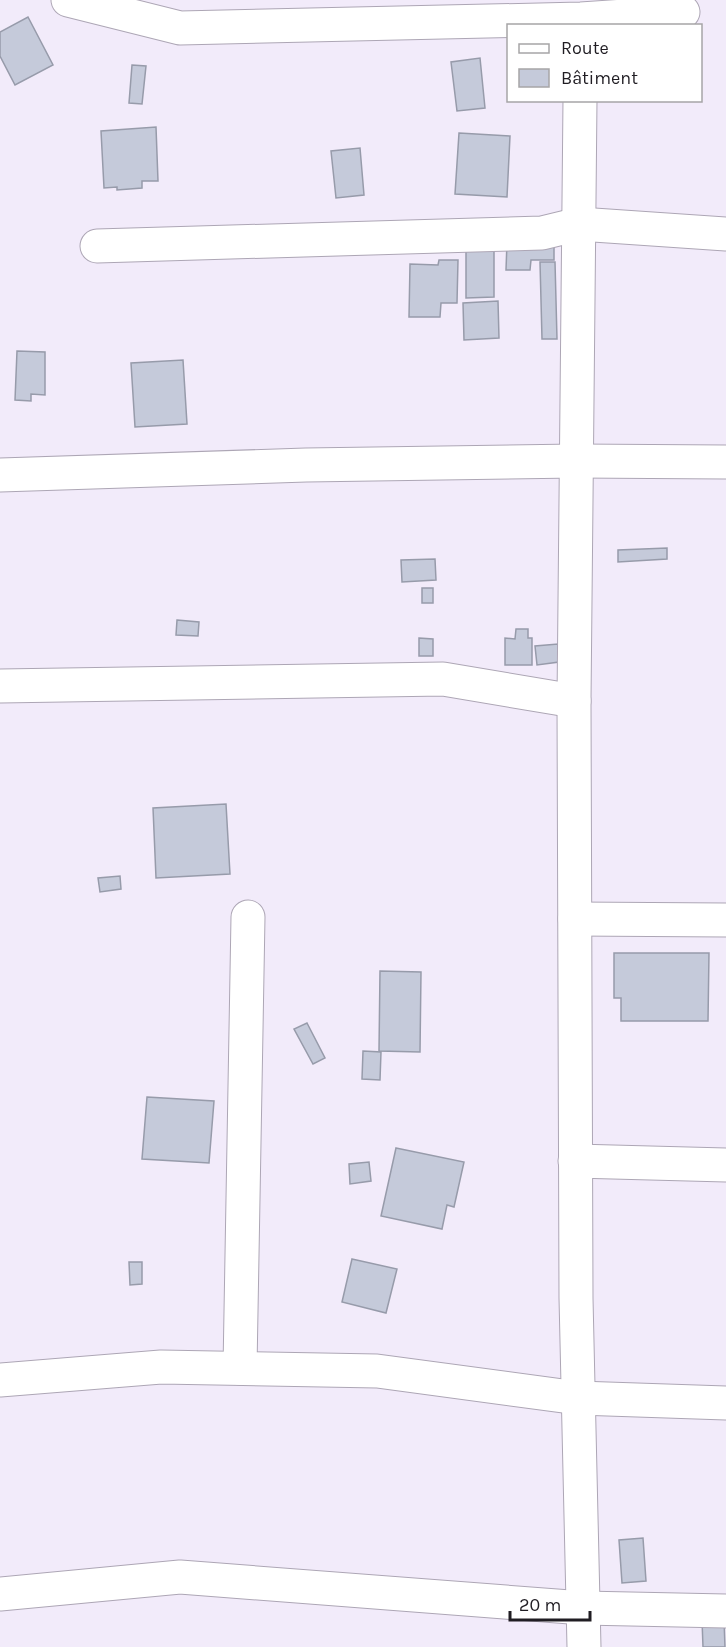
<svg xmlns="http://www.w3.org/2000/svg" width="726" height="1647" font-family="Karla,sans-serif">
  <style>
    .building { fill: #c5cada; stroke: #979baa; stroke-width: 1.5 }
    .lines { fill: none; stroke-linecap: round; stroke-linejoin: round }
    .minor-casing { stroke: #ada6b5; stroke-width: 35 }
    .minor { stroke: #fff; stroke-width: 33 }
  </style>
  <rect width="100%" height="100%" fill="#f2ebfa"/>
  <g class="building">
    <polygon points="28,17 53,65 15,85 0,56 0,32"/>
    <polygon points="480,58 485,108 457,111 451,62"/>
    <polygon points="132,65 146,66 142,104 129,103"/>
    <polygon points="156,127 158,181 142,181 142,188 117,190 117,187 104,188 101,131"/>
    <polygon points="459,133 510,136 507,197 455,194"/>
    <polygon points="360,148 364,195 336,198 331,151"/>
    <polygon points="507,242 554,242 554,260 531,260 530,270 506,270"/>
    <polygon points="494,247 494,297 466,298 466,248"/>
    <polygon points="439,260 458,260 457,303 441,303 440,317 409,317 410,264 438,265"/>
    <polygon points="540,262 555,262 557,339 542,339"/>
    <polygon points="498,301 499,338 464,340 463,303"/>
    <polygon points="17,351 45,352 45,395 31,394 31,401 15,400"/>
    <polygon points="183,360 187,424 135,427 131,363"/>
    <polygon points="667,548 667,559 618,562 618,550"/>
    <polygon points="435,559 436,580 402,582 401,560"/>
    <rect x="422" y="588" width="11" height="15"/>
    <polygon points="177,620 199,622 198,636 176,635"/>
    <polygon points="516,629 528,629 528,638 532,638 532,665 505,665 505,638 515,639"/>
    <polygon points="419,638 433,639 433,656 419,656"/>
    <polygon points="558,644 559,662 537,665 535,646"/>
    <polygon points="226,804 230,874 156,878 153,808"/>
    <polygon points="120,876 121,889 100,892 98,878"/>
    <polygon points="614,953 709,953 708,1021 621,1021 621,998 614,998"/>
    <polygon points="380,971 421,972 420,1052 379,1051"/>
    <polygon points="307,1023 325,1058 313,1064 294,1029"/>
    <polygon points="363,1051 381,1052 380,1080 362,1079"/>
    <polygon points="147,1097 214,1101 209,1163 142,1159"/>
    <polygon points="396,1148 464,1162 454,1207 447,1205 442,1229 381,1216"/>
    <polygon points="369,1162 371,1181 350,1184 349,1164"/>
    <polygon points="352,1259 397,1269 386,1313 342,1302"/>
    <polygon points="129,1262 142,1262 142,1284 130,1285"/>
    <polygon points="643,1538 646,1581 622,1583 619,1540"/>
    <polygon points="724,1619 725,1647 703,1647 702,1620"/>
  </g>
  <g class="lines">
    <g class="minor-casing">
      <g id="minor">
        <polyline points="68,0 180,28 581,19 683,12"/>
        <polyline points="580,100 574,701 576,1298 584,1647"/>
        <polyline points="97,246 542,233 579,224 726,234"/>
        <polyline points="0,475 306,465 576,461 726,462"/>
        <polyline points="0,686 443,679 574,701"/>
        <polyline points="575,919 726,920"/>
        <polyline points="575,1161 726,1165"/>
        <polyline points="240,1368 248,917"/>
        <polyline points="0,1380 161,1367 377,1371 578,1398 726,1403"/>
        <polyline points="0,1594 180,1577 583,1608 726,1611"/>
      </g>
    </g>
    <use href="#minor" class="minor"/>
  </g>
  <rect x="507" y="24" width="195" height="78" fill="#ffffff" stroke="#a6a5a7" stroke-width="1.5"/>
  <rect x="519" y="44" width="30" height="9" fill="#ffffff" stroke="#a6a5a7" stroke-width="1.5"/>
  <text x="561" y="54" font-size="18" fill="#201d23">Route</text>
  <rect x="519" y="69" width="30" height="18" fill="#c5cada" stroke="#a6a5a7" stroke-width="1.5"/>
  <text x="561" y="84" font-size="18" fill="#201d23">Bâtiment</text>
  <path d="M510 1611v9h80v-9" fill="none" stroke="#201d23" stroke-width="3"/>
  <text x="519" y="1611" font-size="18" fill="#201d23" stroke="#ffffff" stroke-width="4.5" paint-order="stroke">20 m</text>
</svg>
